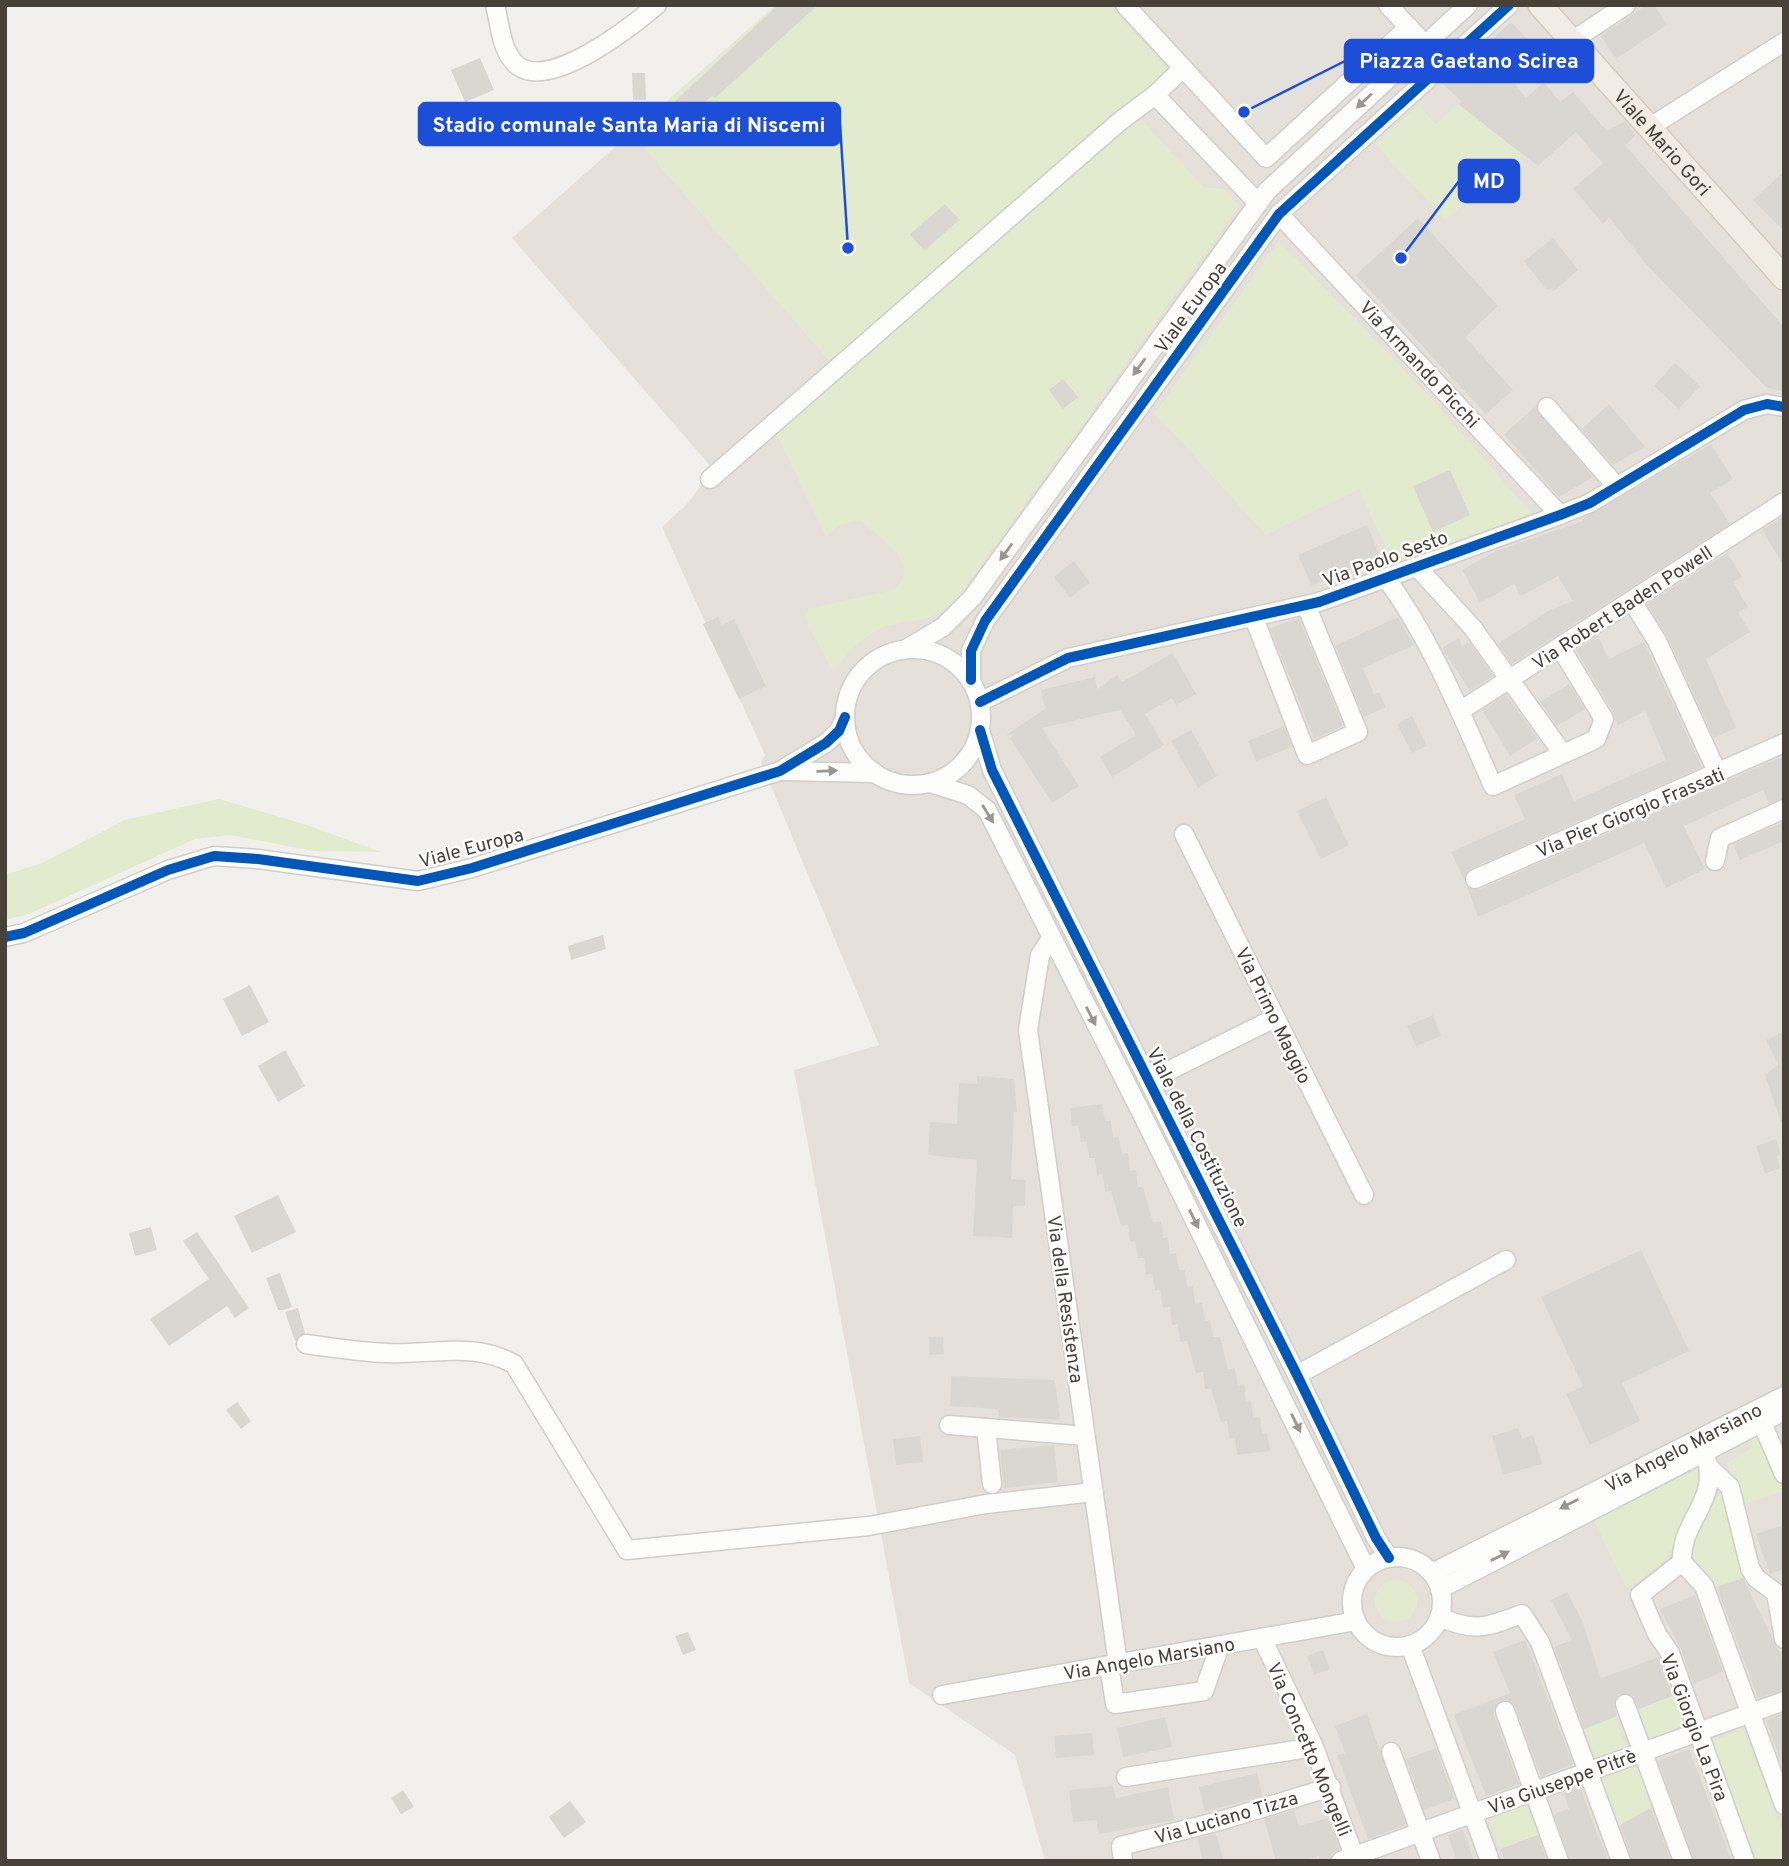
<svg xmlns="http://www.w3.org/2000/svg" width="1789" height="1866" font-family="Overpass,sans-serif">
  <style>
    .residential { fill: #e5e1da }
    .green { fill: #e2ebcd }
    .parking { fill: #e4e1dd }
    .building { fill: #dad7d3 }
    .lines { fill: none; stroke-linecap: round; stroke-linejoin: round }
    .minor-casing { stroke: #d0ceca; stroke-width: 21 }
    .major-casing { stroke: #d4cbba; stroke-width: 26 }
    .minor { stroke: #fdfdfc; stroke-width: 18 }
    .major { stroke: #f1ede4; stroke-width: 23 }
    .cycleway-casing { stroke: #fff; stroke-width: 15 }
    .cycleway { stroke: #0057b8; stroke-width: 10 }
    .oneway { fill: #999690 }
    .labels { text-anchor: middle; stroke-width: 5; stroke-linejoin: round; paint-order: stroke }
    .street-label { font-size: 19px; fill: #484138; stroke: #fff }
    .leader { fill: none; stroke: #1d4ed8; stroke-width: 2.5 }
    .callout-dot { fill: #1d4ed8; stroke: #fff; stroke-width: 2.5 }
    .callout { fill: #1d4ed8; stroke: #1d4ed8; stroke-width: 2.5 }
    .callout-label { font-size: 21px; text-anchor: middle; font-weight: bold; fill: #fff }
  </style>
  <rect width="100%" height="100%" fill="#f2f0ec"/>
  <polygon class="residential" points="776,5 1781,5 1784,20 1784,1861 1045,1861 1015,1755 909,1683 794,1070 879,1045 761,762 765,755 662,527 687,504 713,469 512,238"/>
  <g class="green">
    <polygon points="776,5 1109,5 1169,71 832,364 631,133"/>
    <polygon points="1458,104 1523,155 1445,220 1375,144 1418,105 1436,124"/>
    <path d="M1142 120 1203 187 1224 189 1239 206 954 602C932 626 904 617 877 630 858 640 846 656 833 672L805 619 807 609 889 591C930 570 878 537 860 520L840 525 826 536 774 430 829 382 870 352 1123 126Z"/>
    <polygon points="1279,241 1430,397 1530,512 1504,526 1402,562 1391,559 1359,489 1266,535 1155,413"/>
    <polygon points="219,799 307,825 381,852 313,851 231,835 195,839 29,914 5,920 5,875 42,863 125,820"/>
    <polygon points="1759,1436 1783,1491 1745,1504 1727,1463 1750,1449 1747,1442"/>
    <path d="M1700 1467C1701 1513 1670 1570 1626 1588L1594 1520Z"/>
    <path d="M1720 1493 1727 1496 1730 1507 1743 1578 1718 1587C1710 1580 1698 1573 1694 1564 1682 1540 1706 1510 1720 1493Z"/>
    <circle cx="1396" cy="1601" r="21"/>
    <polygon points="1672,1696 1688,1725 1647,1741 1637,1710"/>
    <polygon points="1615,1717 1627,1747 1595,1757 1584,1729"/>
    <polygon points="1743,1729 1784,1836 1784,1861 1757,1861 1711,1741"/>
    <polygon points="1637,1765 1653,1808 1618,1826 1601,1779"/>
    <polygon points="1526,1804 1538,1835 1500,1849 1489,1818"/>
  </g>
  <polygon class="parking" points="1146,5 1359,5 1378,26 1264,133"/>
  <g class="building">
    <polygon points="778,5 818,5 715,98 712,96 688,117 685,114 680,118 670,106"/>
    <polygon points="1646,5 1654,5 1667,25 1616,59 1601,36"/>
    <polygon points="1511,22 1528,40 1500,65 1526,98 1544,82 1560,102 1573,92 1607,131 1625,121 1636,135 1625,145 1784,327 1784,392 1766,387 1645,263 1609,217 1603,224 1573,188 1603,164 1576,132 1538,166 1458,104 1461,101 1443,84"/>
    <polygon points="480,58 494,90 465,102 451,70"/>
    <polygon points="632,73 645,73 646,100 633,100"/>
    <polygon points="1784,171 1784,231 1753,200"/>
    <polygon points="945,204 959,220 924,251 910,234"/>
    <polygon points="1418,218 1498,306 1465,337 1513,390 1486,414 1356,275"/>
    <polygon points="1553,238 1578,270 1554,291 1546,289 1524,261"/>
    <polygon points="1675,363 1700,386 1679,409 1654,386"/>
    <polygon points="1063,379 1078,397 1063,409 1049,390"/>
    <polygon points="1609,404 1645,447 1613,465 1582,429"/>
    <polygon points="1535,407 1593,477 1559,497 1504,434"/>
    <polygon points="1711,444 1733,479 1710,493 1730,524 1512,664 1498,644 1550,610 1573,601 1558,576 1521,596 1514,584 1480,603 1462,570 1496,551 1583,521 1582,519"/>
    <polygon points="1450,470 1470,515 1433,532 1413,486"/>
    <polygon points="1784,516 1784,566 1762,530"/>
    <polygon points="1367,525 1380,556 1312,586 1298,555"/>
    <polygon points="1727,553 1742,577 1733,582 1748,607 1738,612 1750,632 1706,659 1736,728 1714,738 1667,636 1647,604"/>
    <polygon points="1074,561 1090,583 1070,598 1054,577"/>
    <polygon points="718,617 722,625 734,619 766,686 739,699 703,624"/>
    <polygon points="1398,617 1414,645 1363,668 1374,694 1379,692 1386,707 1364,717 1335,646"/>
    <polygon points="1299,618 1343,726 1314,739 1270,628"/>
    <polygon points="1598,636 1609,659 1644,642 1702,767 1470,869 1464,880 1451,852 1525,819 1514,795 1562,774 1574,801 1666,760 1645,711 1617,726 1614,713 1576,650"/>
    <polygon points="1459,638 1462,646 1470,643 1493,676 1470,691 1442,648"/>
    <polygon points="1173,653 1196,694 1176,705 1172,698 1145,714 1164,745 1112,777 1100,757 1136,735 1120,710 1042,728 1079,786 1052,803 1010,738 1015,734 1006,735 1045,709 1041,690 1095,677 1097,689 1117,675 1122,682"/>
    <polygon points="1569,684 1585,709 1557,726 1540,702"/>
    <polygon points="1506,695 1538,738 1510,756 1482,710"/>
    <polygon points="1412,716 1427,746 1412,753 1397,724"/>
    <polygon points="1284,726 1292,747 1256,761 1248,741"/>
    <polygon points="1191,730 1217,776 1198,788 1171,741"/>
    <polygon points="1784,756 1784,798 1769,803 1763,790 1684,826 1705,869 1666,888 1644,843 1478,917 1467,887 1480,889"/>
    <polygon points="1326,797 1349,845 1321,859 1297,811"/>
    <polygon points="1784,822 1784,841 1740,860 1733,844"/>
    <polygon points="603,935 606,949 571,960 568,946"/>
    <polygon points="250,985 269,1022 242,1036 223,999"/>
    <polygon points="1433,1015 1441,1036 1416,1046 1407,1026"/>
    <polygon points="1784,1031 1784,1122 1781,1122 1765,1075 1778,1064 1766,1040"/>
    <polygon points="285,1050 305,1086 278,1102 258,1066"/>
    <polygon points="977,1076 1014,1079 1017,1112 1014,1112 1011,1179 1026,1180 1025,1206 1013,1206 1012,1238 973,1236 977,1160 928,1155 930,1122 957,1124 959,1083 977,1084"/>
    <polygon points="1102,1104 1105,1121 1111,1121 1113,1138 1119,1137 1122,1154 1128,1153 1130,1171 1136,1170 1138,1187 1143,1187 1153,1222 1161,1221 1163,1238 1168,1237 1170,1254 1176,1253 1179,1270 1185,1270 1187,1287 1193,1286 1195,1304 1202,1303 1205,1321 1210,1320 1213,1337 1220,1337 1228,1369 1235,1368 1238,1385 1244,1384 1246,1401 1251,1400 1253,1418 1260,1417 1262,1434 1267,1434 1270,1451 1237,1455 1235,1438 1229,1438 1227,1421 1221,1422 1211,1389 1205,1389 1203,1372 1196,1373 1187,1341 1180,1342 1178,1324 1172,1325 1170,1307 1163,1308 1160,1290 1155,1291 1152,1274 1146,1275 1144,1258 1138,1258 1135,1241 1130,1242 1128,1225 1121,1226 1111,1191 1105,1192 1103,1174 1097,1175 1095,1158 1089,1158 1087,1141 1081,1142 1078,1125 1072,1126 1070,1108"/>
    <polygon points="1776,1139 1781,1154 1777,1156 1780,1168 1765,1174 1756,1146"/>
    <polygon points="278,1195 296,1232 252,1253 234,1216"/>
    <polygon points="151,1227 157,1250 135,1256 129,1233"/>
    <polygon points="197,1232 249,1308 235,1318 227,1306 169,1346 150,1319 209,1279 183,1241"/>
    <polygon points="1641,1250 1689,1351 1622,1383 1640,1421 1590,1445 1566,1394 1583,1386 1541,1297"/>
    <polygon points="280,1273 292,1307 283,1310 278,1310 266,1278"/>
    <polygon points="298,1308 305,1333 295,1341 285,1312"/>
    <polygon points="943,1336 944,1354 930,1355 929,1337"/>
    <polygon points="951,1376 1055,1380 1060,1420 999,1417 998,1409 950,1406"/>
    <polygon points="237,1402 251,1421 241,1429 226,1410"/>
    <polygon points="1518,1428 1522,1439 1533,1435 1542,1464 1503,1475 1492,1436"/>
    <polygon points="920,1436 923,1462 896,1465 893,1439"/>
    <polygon points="1054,1445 1058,1482 1004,1488 1000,1450"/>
    <polygon points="1784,1525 1784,1569 1770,1574 1756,1534"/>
    <polygon points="1743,1578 1784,1662 1784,1690 1758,1698 1717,1587"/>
    <polygon points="1567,1592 1582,1620 1601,1678 1659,1657 1672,1696 1639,1709 1633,1696 1620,1694 1614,1703 1617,1716 1584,1729 1554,1647 1572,1640 1551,1600"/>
    <polygon points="1695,1595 1723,1672 1693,1684 1681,1649 1660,1609"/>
    <polygon points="688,1632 696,1650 683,1655 675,1636"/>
    <polygon points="1525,1640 1573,1764 1541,1777 1515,1707 1508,1700 1501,1701 1494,1708 1494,1715 1519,1784 1486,1796 1454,1715 1510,1693 1493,1652"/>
    <polygon points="1323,1650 1330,1669 1314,1675 1307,1656"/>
    <polygon points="1784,1713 1784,1765 1782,1765 1766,1720"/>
    <polygon points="1367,1714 1406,1825 1368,1839 1337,1755 1345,1753 1335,1726"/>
    <polygon points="1165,1717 1172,1747 1123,1757 1117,1728"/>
    <polygon points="1092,1733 1094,1755 1056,1758 1054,1736"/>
    <polygon points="1436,1748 1454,1799 1424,1810 1406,1759"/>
    <polygon points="1689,1749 1732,1861 1694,1861 1658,1761"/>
    <polygon points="1257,1773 1262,1796 1205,1812 1199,1787"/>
    <polygon points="1113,1786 1116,1798 1168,1787 1174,1820 1099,1834 1096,1820 1073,1822 1069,1790"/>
    <polygon points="1580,1787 1598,1836 1609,1861 1570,1861 1554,1814 1569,1809 1563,1793"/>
    <polygon points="403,1790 414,1807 401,1814 391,1798"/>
    <polygon points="570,1801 586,1822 564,1838 549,1817"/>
    <polygon points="1651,1808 1671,1861 1632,1861 1620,1825"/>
    <polygon points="1294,1810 1299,1826 1328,1818 1340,1849 1333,1853 1330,1861 1320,1861 1319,1856 1302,1861 1276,1861 1264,1819"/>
    <polygon points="1463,1830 1474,1861 1457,1861 1448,1835"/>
    <polygon points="1216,1834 1224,1861 1203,1861 1197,1838"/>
    <polygon points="1538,1835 1547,1861 1505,1861 1500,1849"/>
  </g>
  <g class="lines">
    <g class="minor-casing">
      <g id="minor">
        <path d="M495 5C500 24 501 53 518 66 551 90 631 27 657 5"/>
        <polyline points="1125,5 1266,158 1409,27"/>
        <polyline points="1388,5 1417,36"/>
        <polyline points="1572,41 1626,5"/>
        <polyline points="1183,68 1155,95 1258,203"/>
        <polyline points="1650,127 1784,42"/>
        <polyline points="1279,214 1560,515"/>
        <polyline points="1547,407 1617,487"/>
        <polyline points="710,479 1119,122 1155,95"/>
        <polyline points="1417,567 1472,627 1563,754"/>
        <path d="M1386 578C1432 641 1461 714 1493 786L1596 739 1604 719 1560 647"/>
        <polyline points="1632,601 1657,641 1718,774"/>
        <polyline points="1254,618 1307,755 1358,732 1306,605"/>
        <polyline points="906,649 943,627 972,598 1267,191 1468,5"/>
        <circle cx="913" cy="717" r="68"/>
        <polyline points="971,680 971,651 985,621 1279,214 1509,5"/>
        <polyline points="980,702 1068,658 1319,602 1560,515 1590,503 1744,410 1767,404 1784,407"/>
        <polyline points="1460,711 1784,502"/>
        <polyline points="980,730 992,770 1297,1375 1376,1538 1389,1558"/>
        <polyline points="783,771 875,773"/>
        <polyline points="930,783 968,795 987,810 1147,1124 1366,1569"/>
        <polyline points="1184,834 1364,1195"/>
        <polyline points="1715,861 1720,838 1784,809"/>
        <polyline points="1475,879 1784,743"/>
        <polyline points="5,937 24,933 168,870 214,856 258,859 418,881 472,868 780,771 826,743 839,731 845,717"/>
        <polyline points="1051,939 1040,955 1028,1030 1118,1664"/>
        <polyline points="1150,1080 1275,1018"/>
        <path d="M306 1344C333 1348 360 1352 387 1353 431 1355 473 1341 514 1364L627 1550 869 1526 986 1504 1094 1492"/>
        <polyline points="1297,1375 1506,1260"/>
        <polyline points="1762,1423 1784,1474"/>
        <polyline points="949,1425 1086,1436"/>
        <polyline points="986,1428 992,1484"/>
        <path d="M1704 1452C1723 1500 1680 1519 1682 1562L1704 1586 1784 1805"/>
        <polyline points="1710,1468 1730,1487 1750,1568 1756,1578 1776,1593 1784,1639"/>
        <circle cx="1397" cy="1602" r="45"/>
        <polyline points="1682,1562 1640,1595 1657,1634 1670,1653 1745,1861"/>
        <polyline points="1432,1573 1784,1396"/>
        <polyline points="1440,1589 1784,1411"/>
        <path d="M1440 1617C1475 1633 1487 1627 1522 1614L1540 1642 1621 1861"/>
        <polyline points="1262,1638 1314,1747 1356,1861"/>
        <polyline points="1410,1645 1490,1861"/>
        <polyline points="1109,1665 1115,1704 1204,1691 1220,1645"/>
        <polyline points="942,1695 1356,1621"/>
        <polyline points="1625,1704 1683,1861"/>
        <polyline points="1505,1711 1559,1861"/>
        <polyline points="1391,1752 1431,1861"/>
        <polyline points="1126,1777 1314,1747"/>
        <polyline points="1123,1861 1121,1846 1223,1820 1331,1787"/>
        <polyline points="1341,1861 1784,1701"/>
      </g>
    </g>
    <g class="major-casing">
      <g id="major">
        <path id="s1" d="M1540 5 1784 278"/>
      </g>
    </g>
    <use href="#minor" class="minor"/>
    <use href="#major" class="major"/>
    <g class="cycleway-casing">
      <g id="cycleway">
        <polyline points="971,680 971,651 985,621 1279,214 1509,5"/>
        <polyline points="980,702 1068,658 1319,602 1560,515 1590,503 1744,410 1767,404 1784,407"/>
        <polyline points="980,730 992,770 1297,1375 1376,1538 1389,1558"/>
        <polyline points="5,937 24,933 168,870 214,856 258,859 418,881 472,868 780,771 826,743 839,731 845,717"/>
      </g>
    </g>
    <use href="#cycleway" class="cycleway"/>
  </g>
  <defs><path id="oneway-solid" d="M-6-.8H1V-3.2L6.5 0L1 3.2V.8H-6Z" transform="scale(1.75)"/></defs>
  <g class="oneway">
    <use href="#oneway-solid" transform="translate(1364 101) rotate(137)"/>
    <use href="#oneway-solid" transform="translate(1139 367) rotate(126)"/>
    <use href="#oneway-solid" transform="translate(1006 552) rotate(126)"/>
    <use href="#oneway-solid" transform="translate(827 771) rotate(-2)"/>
    <use href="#oneway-solid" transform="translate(988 814) rotate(58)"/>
    <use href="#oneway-solid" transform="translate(1091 1016) rotate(63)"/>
    <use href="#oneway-solid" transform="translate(1194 1219) rotate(64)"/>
    <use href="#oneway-solid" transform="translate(1296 1423) rotate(64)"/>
    <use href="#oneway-solid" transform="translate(1569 1504) rotate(153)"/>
    <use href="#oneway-solid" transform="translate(1500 1556) rotate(-27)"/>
  </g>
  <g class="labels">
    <g class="street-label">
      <text dy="7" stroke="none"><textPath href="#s1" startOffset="184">Viale Mario Gori</textPath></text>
      <text transform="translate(1190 307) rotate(-54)" y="7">Viale Europa</text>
      <text transform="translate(1420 364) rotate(47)" y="7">Via Armando Picchi</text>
      <text transform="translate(1385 558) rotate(-20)" y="7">Via Paolo Sesto</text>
      <text transform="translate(1622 607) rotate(-33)" y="7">Via Robert Baden Powell</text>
      <text transform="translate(1630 812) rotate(-23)" y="7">Via Pier Giorgio Frassati</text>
      <text transform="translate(471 847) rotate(-15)" y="7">Viale Europa</text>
      <text transform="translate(1274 1015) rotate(64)" y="7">Via Primo Maggio</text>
      <text transform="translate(1198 1137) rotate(63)" y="7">Viale della Costituzione</text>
      <text transform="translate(1066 1299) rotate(82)" y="7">Via della Resistenza</text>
      <text transform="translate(1683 1447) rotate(-27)" y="7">Via Angelo Marsiano</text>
      <text transform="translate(1149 1658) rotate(-10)" y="7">Via Angelo Marsiano</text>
      <text transform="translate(1695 1727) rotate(69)" y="7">Via Giorgio La Pira</text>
      <text transform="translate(1310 1749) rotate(67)" y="7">Via Concetto Mongelli</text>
      <text transform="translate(1562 1781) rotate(-20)" y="7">Via Giuseppe Pitrè</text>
      <text transform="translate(1226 1817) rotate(-16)" y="7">Via Luciano Tizza</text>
    </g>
  </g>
  <path class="leader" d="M1244 112L1345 61M848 248L840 124M1401 258L1459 181"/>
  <g class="callout-dot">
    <circle cx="1244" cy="112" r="7"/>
    <circle cx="848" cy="248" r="7"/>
    <circle cx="1401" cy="258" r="7"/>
  </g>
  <g class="callout">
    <rect x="1345" y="40" width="248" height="42" rx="7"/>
    <rect x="419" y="103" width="421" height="42" rx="7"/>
    <rect x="1459" y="160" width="60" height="42" rx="7"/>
  </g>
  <g class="callout-label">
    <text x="1469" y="68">Piazza Gaetano Scirea</text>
    <text x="629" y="132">Stadio comunale Santa Maria di Niscemi</text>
    <text x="1489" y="188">MD</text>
  </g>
  <rect width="1789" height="1866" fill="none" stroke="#484138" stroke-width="14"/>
</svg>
